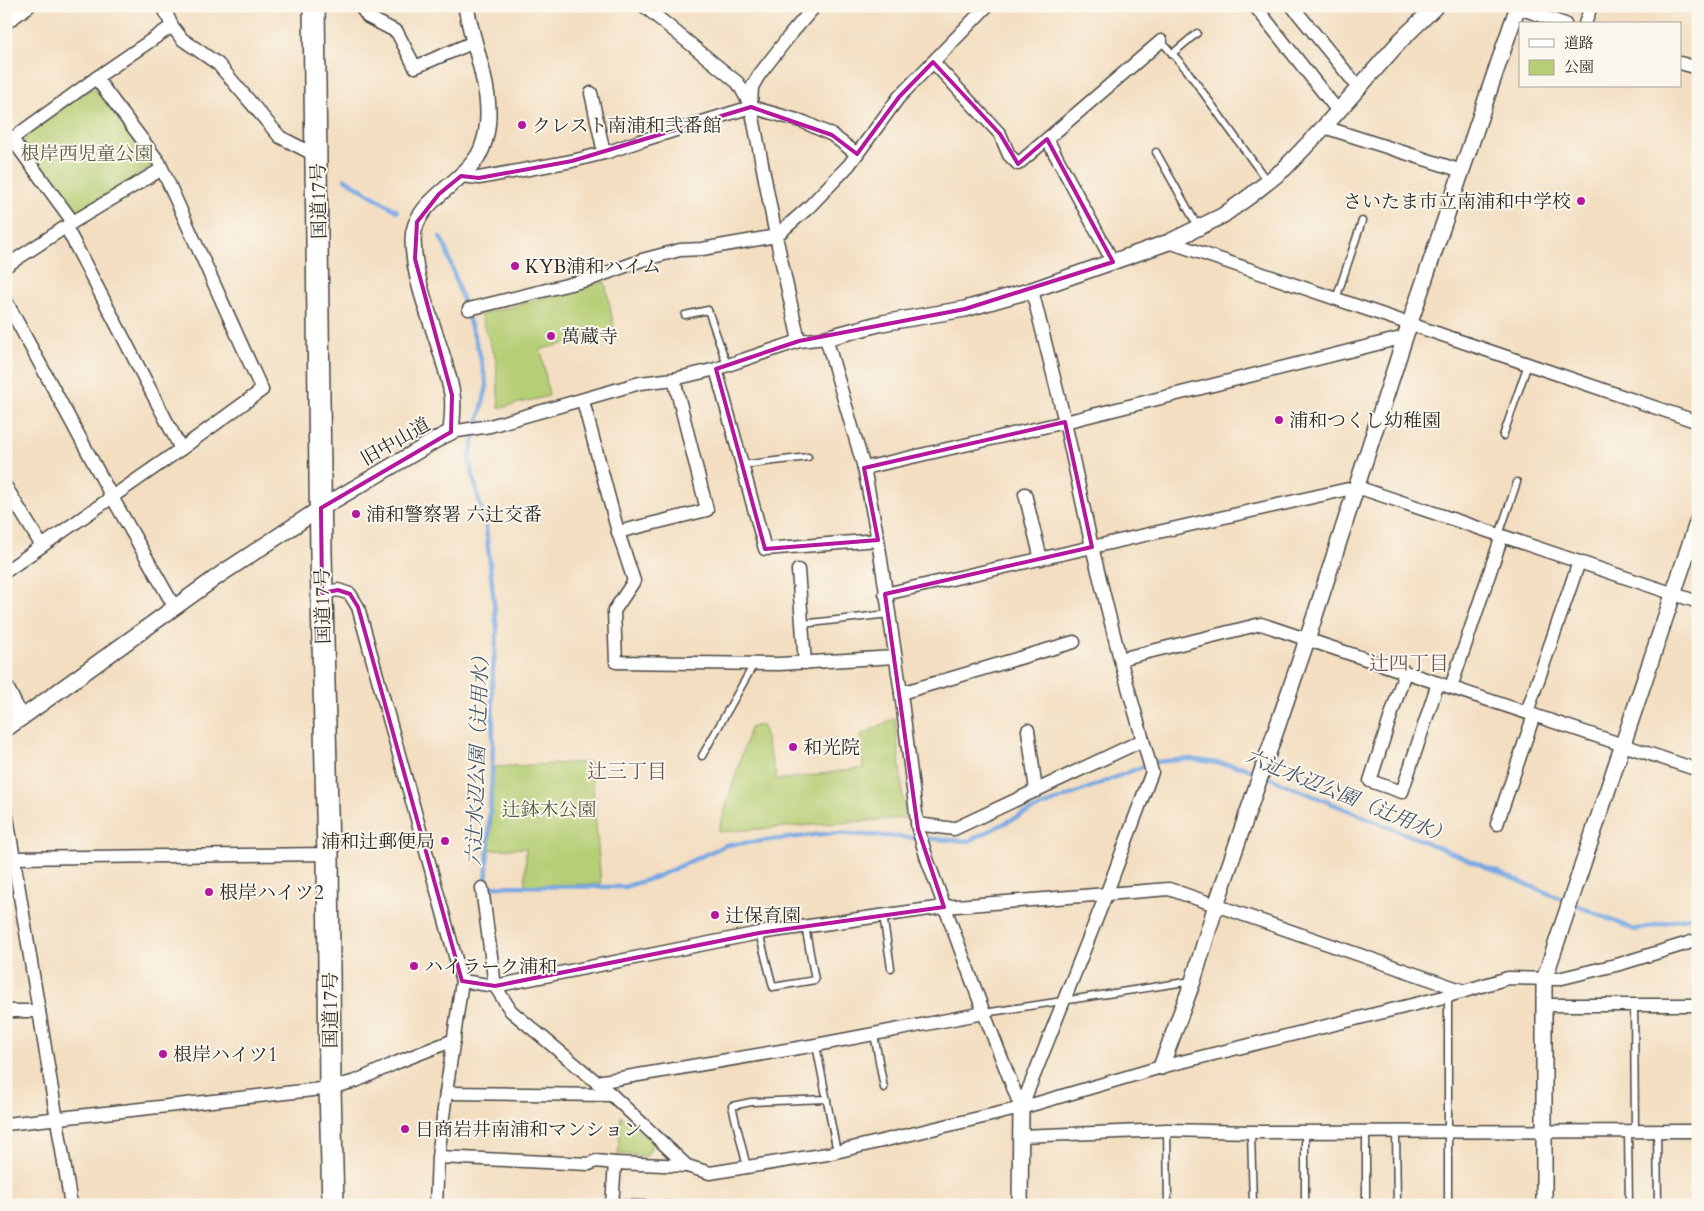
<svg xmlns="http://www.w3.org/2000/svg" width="1704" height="1211" font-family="Cardo,'Noto Serif JP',serif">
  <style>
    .green { fill: #b6ce74; stroke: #707c50 }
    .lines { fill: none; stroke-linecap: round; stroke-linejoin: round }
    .stream { stroke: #78a8e2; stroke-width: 4.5 }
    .service-casing { stroke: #494642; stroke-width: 9 }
    .minor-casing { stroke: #494642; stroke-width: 15 }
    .tertiary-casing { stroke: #494642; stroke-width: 18 }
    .trunk-casing { stroke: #494642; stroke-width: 24 }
    .service { stroke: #fff; stroke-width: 6 }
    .minor { stroke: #fff; stroke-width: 12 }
    .tertiary { stroke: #fff; stroke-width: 15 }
    .trunk { stroke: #fff; stroke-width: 21 }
    .marked { fill: none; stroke: #b5179e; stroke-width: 4; stroke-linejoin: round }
    .poi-dot { fill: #b5179e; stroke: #fbf7ec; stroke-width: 2 }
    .labels { text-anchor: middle; stroke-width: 4; stroke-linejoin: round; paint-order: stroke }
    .poi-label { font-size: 19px; fill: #2b2b2b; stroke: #fbf7ec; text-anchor: start }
    .park-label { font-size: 19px; fill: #555c41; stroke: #fbf7ec }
    .street-label { font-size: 19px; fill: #2b2b2b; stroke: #fbf7ec }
    .neighbourhood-label { font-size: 20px; fill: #6e535c; stroke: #fbf7ec }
    .water-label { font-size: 20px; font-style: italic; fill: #46576b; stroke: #fbf7ec }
  </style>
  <rect width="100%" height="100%" fill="#fbf7ec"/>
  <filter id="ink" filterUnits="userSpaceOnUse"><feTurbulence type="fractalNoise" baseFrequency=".02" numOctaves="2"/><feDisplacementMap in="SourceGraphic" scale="10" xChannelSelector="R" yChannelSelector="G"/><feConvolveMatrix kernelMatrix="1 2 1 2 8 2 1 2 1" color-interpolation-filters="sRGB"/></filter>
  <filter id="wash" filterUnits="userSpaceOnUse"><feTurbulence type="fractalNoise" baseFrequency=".0096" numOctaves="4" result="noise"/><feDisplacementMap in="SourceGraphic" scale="20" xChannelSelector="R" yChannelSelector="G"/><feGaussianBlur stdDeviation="1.12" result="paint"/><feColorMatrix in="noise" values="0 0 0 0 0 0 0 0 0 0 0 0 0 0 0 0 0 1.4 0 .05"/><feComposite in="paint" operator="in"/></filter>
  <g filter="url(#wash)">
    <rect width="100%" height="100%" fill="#f3dec1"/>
    <g class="green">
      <polygon points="90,89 96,89 148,160 150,167 80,212 73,210 24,143 26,136"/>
      <polygon points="605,282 615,332 541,349 549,396 499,408 496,359 480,315"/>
      <polygon points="895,718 905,818 718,832 750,728 762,724 777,780 863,768 861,735"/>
      <polygon points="591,762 601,884 525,885 526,848 490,850 494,767"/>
      <polygon points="621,1116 653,1143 647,1156 618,1154"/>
    </g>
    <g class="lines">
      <g class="stream">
        <polyline points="345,179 397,211"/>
        <polyline points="440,237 445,246 479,351 487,386 469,460 486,528 497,631 492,680 493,748 486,886 624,887 656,877 726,845 832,833 969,841 1023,814 1154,762 1191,759 1243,767 1474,862 1635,930 1698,915"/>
      </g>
    </g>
  </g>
  <g filter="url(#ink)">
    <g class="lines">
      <g class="service-casing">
        <g id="service">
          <polyline points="1161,41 1186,69 1267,181"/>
          <polyline points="1172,54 1197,33"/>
          <polyline points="1156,152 1198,227"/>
          <polyline points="1336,299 1362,221"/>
          <polyline points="685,315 708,310 727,365"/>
          <polyline points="1503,436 1528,364"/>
          <polyline points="742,465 808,457"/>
          <polyline points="1499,535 1517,482"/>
          <polyline points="802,624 889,614"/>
          <polyline points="702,756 754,664"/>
          <polyline points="883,915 891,968"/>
          <polyline points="759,933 773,987 815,980 805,926"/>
          <polyline points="1448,996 1448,1205"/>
          <polyline points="1634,1004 1635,1131"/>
          <polyline points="984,1013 1192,981"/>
          <polyline points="874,1034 884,1088"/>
          <polyline points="816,1045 837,1152"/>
          <polyline points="1167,1130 1168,1205"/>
          <polyline points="1628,1131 1629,1205"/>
          <polyline points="1657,1131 1658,1205"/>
          <polyline points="1251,1132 1253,1205"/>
          <polyline points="1396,1132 1397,1205"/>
          <polyline points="747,1167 732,1106 751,1102 827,1099"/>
          <polyline points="612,1203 674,1205"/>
          <polyline points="1305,1205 1305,1132"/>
          <polyline points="1366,1205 1366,1132"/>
        </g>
      </g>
      <g class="minor-casing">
        <g id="minor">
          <polyline points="163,6 172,26 182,39 218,64 280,137 317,156"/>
          <polyline points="360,6 368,17 397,32 415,67 474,42"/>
          <polyline points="644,6 738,83 751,106"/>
          <polyline points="1255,6 1338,111"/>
          <polyline points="1292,6 1359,88"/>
          <polyline points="1513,6 1565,24"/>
          <polyline points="6,23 29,6"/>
          <polyline points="1585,24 1591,6"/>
          <polyline points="933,62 1000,134 1009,155 1018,164 1161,41"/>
          <polyline points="1680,63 1698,68"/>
          <polyline points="591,93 604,153"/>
          <polyline points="1324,127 1462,171"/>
          <polyline points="12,139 73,222"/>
          <polyline points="1047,139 1113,262"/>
          <polyline points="6,143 96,78 172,26"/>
          <polyline points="461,176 479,178 572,161 608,152 640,141 751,107 804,122 832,135 857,154"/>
          <polyline points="66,227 181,449"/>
          <polyline points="1169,242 1698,422"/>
          <polyline points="6,266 73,222 162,169"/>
          <polyline points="6,301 112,497 175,608"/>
          <polyline points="469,309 591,279 642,260 680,250 702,249 776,236 809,207 849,165 899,97 987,6"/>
          <polyline points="799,341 776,236 751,107 752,87 759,75 790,35 815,6"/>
          <polyline points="716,369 765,549 878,540"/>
          <polyline points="583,401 618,532 634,581 614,611 616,662 779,664 895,657"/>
          <polyline points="451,432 490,426 640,383 674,379 716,369 799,341 826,338 864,468 878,540 901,693 918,829 927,859 984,1013 1021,1108"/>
          <polyline points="864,468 1065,422 1405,337"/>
          <polyline points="6,487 42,546"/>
          <polyline points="1025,494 1041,559"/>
          <polyline points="618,532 707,510 674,379"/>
          <polyline points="798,570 805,663"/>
          <polyline points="6,571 181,449 262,390 159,162 96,78"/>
          <polyline points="322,593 338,590 350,594 358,607 462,981 446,1093 438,1157 436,1205"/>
          <polyline points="885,594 1357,487 1698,602"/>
          <polyline points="1120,659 1261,624 1698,770"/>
          <polyline points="1405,672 1370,781 1402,792 1438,683"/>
          <polyline points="1451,687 1502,536"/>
          <polyline points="901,693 1074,642"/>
          <polyline points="1527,712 1579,562"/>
          <polyline points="1028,730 1036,791"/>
          <polyline points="6,811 71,1205"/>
          <polyline points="917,824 954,829 1143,740"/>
          <polyline points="1497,824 1534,715"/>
          <polyline points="14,858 328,854"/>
          <polyline points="482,888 495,986 511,1011 612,1095 687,1166"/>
          <polyline points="462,981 495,986 759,933 944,907 1169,889 1464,991"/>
          <polyline points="1544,1005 1698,1005"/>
          <polyline points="6,1011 39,1011"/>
          <polyline points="597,1082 816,1045 984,1013"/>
          <polyline points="446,1093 612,1095"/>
          <polyline points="1021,1108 1106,895 1152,772 1120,659 1092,547 1065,422 1032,290"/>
          <polyline points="6,1124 330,1088 356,1081 398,1062 454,1040"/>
          <polyline points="1021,1136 1167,1130 1251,1132 1698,1131"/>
          <polyline points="438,1157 589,1164 596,1161 615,1163"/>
          <polyline points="612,1205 615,1163 687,1166 710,1173 827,1154 1021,1108 1161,1067 1448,996 1508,978 1558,979 1620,964 1698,940"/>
        </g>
      </g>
      <g class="tertiary-casing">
        <g id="tertiary">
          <polyline points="826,338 882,323 965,309 1032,290 1169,242 1222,216 1250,196 1284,169 1324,127 1401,40 1436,6"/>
          <polyline points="6,688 21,718"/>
          <path d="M6 729 221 574 321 508 441 437 451 432C452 420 454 407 452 394 443 342 414 293 413 240 413 199 468 183 482 148 500 102 473 51 466 6"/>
          <polyline points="1161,1067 1193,981 1216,905 1307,640 1405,337 1518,6"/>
          <polyline points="1020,1205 1021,1108"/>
          <polyline points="1544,1205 1544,980 1698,520"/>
        </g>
      </g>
      <g class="trunk-casing">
        <polyline id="trunk" points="314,6 321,554 328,854 330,1088 333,1205"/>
      </g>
      <use href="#service" class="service"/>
      <use href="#minor" class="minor"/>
      <use href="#tertiary" class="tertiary"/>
      <use href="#trunk" class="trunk"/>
    </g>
  </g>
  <path class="marked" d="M933 62 1000 134 1018 164 1047 139 1113 262 965 309 799 341 716 369 765 549 878 540 864 468 1065 422 1092 547 885 594 918 829 944 907 759 933 495 986 462 981 358 607 350 594 338 590 322 593 321 508 451 432 452 395 415 259 417 222 439 194 461 176 479 178 572 161 751 107 832 135 857 154 899 97Z"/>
  <g class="poi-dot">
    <circle cx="522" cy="125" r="5"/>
    <circle cx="1581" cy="201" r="5"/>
    <circle cx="515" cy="266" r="5"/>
    <circle cx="551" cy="336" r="5"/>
    <circle cx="1279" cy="420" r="5"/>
    <circle cx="356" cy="514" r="5"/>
    <circle cx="793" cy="747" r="5"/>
    <circle cx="445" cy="841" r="5"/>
    <circle cx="209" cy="892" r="5"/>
    <circle cx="715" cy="915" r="5"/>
    <circle cx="414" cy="966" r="5"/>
    <circle cx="163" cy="1054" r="5"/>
    <circle cx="405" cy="1129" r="5"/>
  </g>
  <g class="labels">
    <g class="poi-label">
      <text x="532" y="132">クレスト南浦和弐番館</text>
      <text x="1571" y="208" text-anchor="end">さいたま市立南浦和中学校</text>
      <text x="525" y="273">KYB浦和ハイム</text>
      <text x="561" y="343">萬蔵寺</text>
      <text x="1289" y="427">浦和つくし幼稚園</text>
      <text x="366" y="521">浦和警察署 六辻交番</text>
      <text x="803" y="754">和光院</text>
      <text x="435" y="848" text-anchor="end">浦和辻郵便局</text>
      <text x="219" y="899">根岸ハイツ2</text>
      <text x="725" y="922">辻保育園</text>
      <text x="424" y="973">ハイラーク浦和</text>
      <text x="173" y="1061">根岸ハイツ1</text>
      <text x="415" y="1136">日商岩井南浦和マンション</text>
    </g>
    <g class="park-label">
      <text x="87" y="160">根岸西児童公園</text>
      <text x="549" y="816">辻鉢木公園</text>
    </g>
    <g class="street-label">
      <text transform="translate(318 201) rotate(-91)" y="7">国道17号</text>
      <text transform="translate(395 441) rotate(-30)" y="7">旧中山道</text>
      <text transform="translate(322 606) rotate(-91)" y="7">国道17号</text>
      <text transform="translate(330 1010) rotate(-90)" y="7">国道17号</text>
    </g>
    <g class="neighbourhood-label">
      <text x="1409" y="670">辻四丁目</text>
      <text x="627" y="778">辻三丁目</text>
    </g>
    <g class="water-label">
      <text transform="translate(477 756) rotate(-88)" y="7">六辻水辺公園（辻用水）</text>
      <text transform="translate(1348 796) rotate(22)" y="7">六辻水辺公園（辻用水）</text>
    </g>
  </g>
  <rect width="1704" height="1211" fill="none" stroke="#fbf7ec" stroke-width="25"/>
  <rect x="1519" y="22" width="162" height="65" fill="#fbf7ec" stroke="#a8a59f"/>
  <rect x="1529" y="39" width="25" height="8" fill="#ffffff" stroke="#a8a59f"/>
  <text x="1564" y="48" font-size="15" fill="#2b2b2b">道路</text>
  <rect x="1529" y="60" width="25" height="15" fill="#b6ce74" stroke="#a8a59f"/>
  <text x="1564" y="72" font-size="15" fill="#2b2b2b">公園</text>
</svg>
